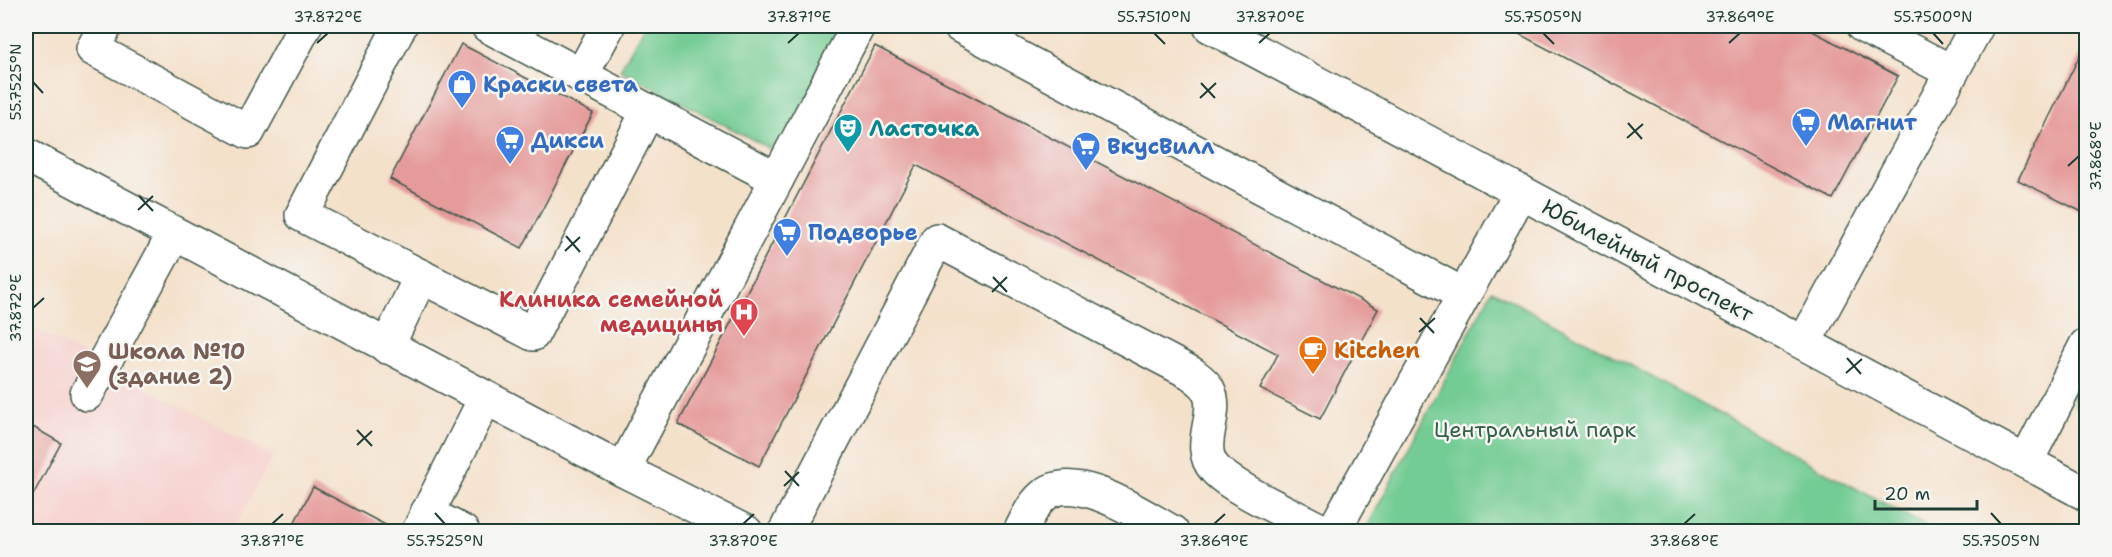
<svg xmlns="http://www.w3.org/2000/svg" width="2112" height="557" font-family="'Shantell Sans',sans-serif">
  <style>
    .built { fill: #f7d0cd }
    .green { fill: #73cc93; stroke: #498464; stroke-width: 1.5 }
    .building { fill: #e59b9a }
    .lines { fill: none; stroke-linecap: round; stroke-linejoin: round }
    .minor-casing { stroke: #3f564a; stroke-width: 36 }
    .minor { stroke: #fff; stroke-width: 33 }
    .ticks { fill: none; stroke: #1f3d34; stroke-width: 2 }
    .labels { text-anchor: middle; stroke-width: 5; stroke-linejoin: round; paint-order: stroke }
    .shop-label { font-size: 22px; font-weight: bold; fill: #366cbe; stroke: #f6f6f2; text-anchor: start }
    .culture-label { font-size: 22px; font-weight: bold; fill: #0d838f; stroke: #f6f6f2; text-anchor: start }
    .street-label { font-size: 22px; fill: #1f3d34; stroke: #f6f6f2 }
    .health-label { font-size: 22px; font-weight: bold; fill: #be3a42; stroke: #f6f6f2; text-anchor: end }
    .food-label { font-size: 22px; font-weight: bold; fill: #c56008; stroke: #f6f6f2; text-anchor: start }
    .education-label { font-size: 22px; font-weight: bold; fill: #785e54; stroke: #f6f6f2; text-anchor: start }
    .park-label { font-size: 22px; fill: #34614c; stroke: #f6f6f2 }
    .neatline { fill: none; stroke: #1f3d34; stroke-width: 2 }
    .ticks-label { font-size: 15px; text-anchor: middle; fill: #1f3d34 }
  </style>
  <rect width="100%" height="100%" fill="#f6f6f2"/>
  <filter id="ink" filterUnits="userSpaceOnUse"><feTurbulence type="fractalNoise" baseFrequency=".0167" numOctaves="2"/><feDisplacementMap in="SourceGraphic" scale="12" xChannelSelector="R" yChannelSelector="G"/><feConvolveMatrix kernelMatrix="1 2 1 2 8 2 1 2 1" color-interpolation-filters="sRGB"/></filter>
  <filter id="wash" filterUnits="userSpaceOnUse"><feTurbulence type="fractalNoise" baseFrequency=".008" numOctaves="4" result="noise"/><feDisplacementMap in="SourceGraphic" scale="24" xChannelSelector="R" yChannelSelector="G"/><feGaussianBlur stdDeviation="1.35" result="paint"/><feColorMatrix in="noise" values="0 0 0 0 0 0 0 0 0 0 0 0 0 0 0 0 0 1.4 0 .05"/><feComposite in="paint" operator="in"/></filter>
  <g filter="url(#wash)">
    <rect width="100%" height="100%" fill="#f4e1ca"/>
    <polygon class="built" points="26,324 273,456 233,531 26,531"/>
    <g class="green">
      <polygon points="644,26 845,26 778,153 620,70"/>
      <polygon points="1492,290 1894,509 1935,531 1365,531"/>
      <polygon points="2086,362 2086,413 2076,407 2071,392"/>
    </g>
    <g id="blocks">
      <g class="building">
        <polygon points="1504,26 1803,26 1898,76 1833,199"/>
        <polygon points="2086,43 2086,214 2018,180"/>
        <polygon points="461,44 593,113 522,248 390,179"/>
        <polygon points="875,46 1378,309 1320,419 1260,389 1278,354 916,165 759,466 678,424"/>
        <polygon points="26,423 61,443 26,508"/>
        <polygon points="313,487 397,531 290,531"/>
      </g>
    </g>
  </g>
  <g filter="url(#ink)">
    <use href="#blocks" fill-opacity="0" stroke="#3f564a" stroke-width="1.5"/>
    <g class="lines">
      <g class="minor-casing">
        <g id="minor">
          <polyline points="105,26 93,49 248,132 305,26"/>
          <polyline points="400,26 302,215 533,334 648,111"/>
          <polyline points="488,26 777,179"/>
          <polyline points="960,26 1464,295"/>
          <polyline points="1210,26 2086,494"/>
          <polyline points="1863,26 1952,72"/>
          <polyline points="581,76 608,26"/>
          <polyline points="26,155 623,470 858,26"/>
          <polyline points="1804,343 1977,26"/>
          <polyline points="387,347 421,276"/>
          <polyline points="87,394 174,234"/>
          <polyline points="2026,462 2086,345"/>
          <polyline points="623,470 746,532"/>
          <polyline points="427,513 463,532"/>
          <polyline points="418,532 485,399"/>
          <path d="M785 532 937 240 1191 373C1196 377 1204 382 1208 389 1221 414 1194 446 1215 469 1233 489 1297 517 1324 532"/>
          <path d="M1020 532C1026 520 1032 506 1042 497 1073 467 1142 516 1172 532"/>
          <polyline points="1333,532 1521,192"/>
        </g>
      </g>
      <use href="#minor" class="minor"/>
    </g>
  </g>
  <path class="ticks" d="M1154 33 1165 44M1543 33 1554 44M1933 33 1943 44M317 43 328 33M788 43 799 33M1259 43 1270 33M1729 43 1740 33M33 82 43 93M1201 83 1215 98M1200 98 1216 83M1628 123 1642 139M1627 138 1643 124M2068 166 2079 156M139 196 153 211M138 210 153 196M566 236 580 252M565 251 580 237M993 277 1007 292M992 292 1007 277M33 308 44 298M1420 318 1434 333M1419 332 1435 318M1847 358 1861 374M1846 373 1862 359M357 430 372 446M357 445 372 431M785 471 799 486M784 486 799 472M435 513 445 524M1991 513 2001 524M272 524 283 514M743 524 754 514M1214 524 1225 514M1684 524 1695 514"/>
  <defs>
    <g id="shop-pin" transform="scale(1.5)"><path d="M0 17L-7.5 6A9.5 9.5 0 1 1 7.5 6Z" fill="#3f7fe0" stroke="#f6f6f2"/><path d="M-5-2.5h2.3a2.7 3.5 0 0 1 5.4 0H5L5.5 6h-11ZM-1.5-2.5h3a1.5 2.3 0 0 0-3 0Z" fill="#fff"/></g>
    <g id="supermarket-pin" transform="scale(1.5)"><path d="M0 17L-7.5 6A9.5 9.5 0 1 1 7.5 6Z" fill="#3f7fe0" stroke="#f6f6f2"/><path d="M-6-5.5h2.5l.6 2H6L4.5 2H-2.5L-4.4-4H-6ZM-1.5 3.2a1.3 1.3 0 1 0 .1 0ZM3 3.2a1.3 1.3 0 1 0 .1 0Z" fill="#fff"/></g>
    <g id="theatre-pin" transform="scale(1.5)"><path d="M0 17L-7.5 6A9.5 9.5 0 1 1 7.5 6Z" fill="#0f9aa8" stroke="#f6f6f2"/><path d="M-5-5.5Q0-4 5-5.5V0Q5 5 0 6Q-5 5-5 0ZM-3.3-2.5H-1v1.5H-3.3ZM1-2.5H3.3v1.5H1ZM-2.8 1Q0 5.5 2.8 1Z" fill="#fff"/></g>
    <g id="hospital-pin" transform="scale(1.5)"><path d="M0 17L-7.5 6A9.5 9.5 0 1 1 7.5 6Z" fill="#e0444e" stroke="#f6f6f2"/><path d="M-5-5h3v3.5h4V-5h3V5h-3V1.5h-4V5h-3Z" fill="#fff"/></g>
    <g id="cafe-pin" transform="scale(1.5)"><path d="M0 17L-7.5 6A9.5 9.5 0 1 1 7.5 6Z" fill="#e8710a" stroke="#f6f6f2"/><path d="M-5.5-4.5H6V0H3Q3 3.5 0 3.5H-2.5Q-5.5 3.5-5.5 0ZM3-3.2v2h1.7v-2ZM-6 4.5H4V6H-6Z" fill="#fff"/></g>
    <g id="school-pin" transform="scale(1.5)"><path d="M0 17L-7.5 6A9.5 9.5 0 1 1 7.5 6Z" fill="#8d6e63" stroke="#f6f6f2"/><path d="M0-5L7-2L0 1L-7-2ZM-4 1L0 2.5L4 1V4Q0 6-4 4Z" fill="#fff"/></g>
  </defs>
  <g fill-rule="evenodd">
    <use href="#shop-pin" x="462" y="84"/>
    <use href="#supermarket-pin" x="1806" y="122"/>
    <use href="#theatre-pin" x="848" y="128"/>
    <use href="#supermarket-pin" x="510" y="140"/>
    <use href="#supermarket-pin" x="1086" y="146"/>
    <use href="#supermarket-pin" x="787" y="232"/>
    <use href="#hospital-pin" x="744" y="312"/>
    <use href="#cafe-pin" x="1313" y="350"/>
    <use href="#school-pin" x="87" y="364"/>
  </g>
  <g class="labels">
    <g class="shop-label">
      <text x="483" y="92">Краски света</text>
      <text x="1827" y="130">Магнит</text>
      <text x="531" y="148">Дикси</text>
      <text x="1107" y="154">ВкусВилл</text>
      <text x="808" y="240">Подворье</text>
    </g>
    <g class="culture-label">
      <text x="869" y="136">Ласточка</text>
    </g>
    <g class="street-label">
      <text transform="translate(1648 260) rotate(28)" y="8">Юбилейный проспект</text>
    </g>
    <g class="health-label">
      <text x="723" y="307">Клиника семейной<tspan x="723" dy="25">медицины</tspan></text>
    </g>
    <g class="food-label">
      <text x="1334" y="358">Kitchen</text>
    </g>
    <g class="education-label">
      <text x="108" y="359">Школа №10<tspan x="108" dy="25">(здание 2)</tspan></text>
    </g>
    <g class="park-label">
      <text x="1535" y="437">Центральный парк</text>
    </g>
  </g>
  <rect width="2112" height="557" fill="none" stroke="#f6f6f2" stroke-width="66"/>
  <path d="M1875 500v9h102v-9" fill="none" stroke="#1f3d34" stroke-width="3"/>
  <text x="1884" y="500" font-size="18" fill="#1f3d34" stroke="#f6f6f2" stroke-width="4.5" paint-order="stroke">20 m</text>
  <rect x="33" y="33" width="2046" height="491" class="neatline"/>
  <g class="ticks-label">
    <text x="328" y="22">37.872°E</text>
    <text x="799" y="22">37.871°E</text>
    <text x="1154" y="22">55.7510°N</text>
    <text x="1270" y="22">37.870°E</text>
    <text x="1543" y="22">55.7505°N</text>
    <text x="1740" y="22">37.869°E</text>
    <text x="1933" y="22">55.7500°N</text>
    <text transform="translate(16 82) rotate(-90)" y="5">55.7525°N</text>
    <text transform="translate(2096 156) rotate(-90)" y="5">37.868°E</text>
    <text transform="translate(16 308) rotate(-90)" y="5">37.872°E</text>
    <text x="272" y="546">37.871°E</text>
    <text x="445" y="546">55.7525°N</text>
    <text x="743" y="546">37.870°E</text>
    <text x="1214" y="546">37.869°E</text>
    <text x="1684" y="546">37.868°E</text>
    <text x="2001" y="546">55.7505°N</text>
  </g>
</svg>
